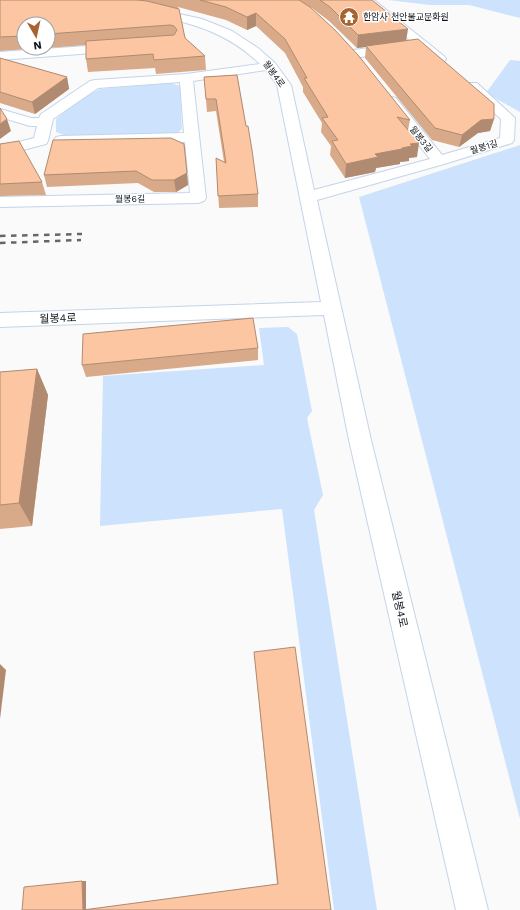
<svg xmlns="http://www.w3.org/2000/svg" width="520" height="910" font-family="'Work Sans','Noto Sans KR',sans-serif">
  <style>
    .green { fill: #cde2fc }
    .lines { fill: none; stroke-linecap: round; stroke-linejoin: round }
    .minor-casing { stroke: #c3d4ea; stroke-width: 2 }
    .minor { fill: #fff; fill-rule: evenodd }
    .rail { stroke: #63676b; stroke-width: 2.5; stroke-dasharray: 5.5 5.5; stroke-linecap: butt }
    .wall { fill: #d8aa8a }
    .shaded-wall { fill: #b08b71 }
    .building { fill: #fbc6a1; stroke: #b08b71 }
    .labels { text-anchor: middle; stroke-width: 3; stroke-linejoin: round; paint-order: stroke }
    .far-poi-label { font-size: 9px; fill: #0f151c; stroke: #fff; text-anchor: start }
    .far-street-label { font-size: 9px; fill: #0f151c; stroke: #fff }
    .street-label { font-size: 11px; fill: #0f151c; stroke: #fff }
  </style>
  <rect width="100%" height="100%" fill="#fafafa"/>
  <g class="green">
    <polygon points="388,0 520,0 520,18 469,5 430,5"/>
    <polygon points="510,60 520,61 520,112 486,93"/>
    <polygon points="171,83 180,86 182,129 177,133 69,137 56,132 56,119 79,100 100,89"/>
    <polygon points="520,145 520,819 359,197"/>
    <polygon points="288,327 297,334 312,411 307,418 323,495 314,510 377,910 334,910 282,509 100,526 103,376 264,365 259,328"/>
  </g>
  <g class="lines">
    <g class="minor-casing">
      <g id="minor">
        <polygon points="361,0 374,0 444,56 446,59 444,62 436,62"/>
        <path d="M152 8 202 19 232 31 258 48 275 63 291 85 314 190 430 159 386 104 384 101 386 98 391 97 396 98 442 155 500 138 501 119 467 89 465 86 467 83H477L515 118 514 140 512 143 444 164 317 200 371 440 488 910H456L349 440 324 315 0 327V313L321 302 277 85 266 70 193 81 206 198 204 201 198 203 0 207V197L190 193 185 142 61 144 56 143 54 140 56 137 61 136 184 133 180 82 98 88 53 119 48 141 46 144 0 156V147L34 138 37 126H30L0 117V109L31 118H39L41 114 90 81 95 80 186 74 260 64C226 31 192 24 148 13L146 11 148 9Z"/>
        <polygon points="116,44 120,45 122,48 120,51 0,60 0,52"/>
        <polygon points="395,45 399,46 401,49 399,52 353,58 349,57 347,54 349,51 353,50"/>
      </g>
    </g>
    <use href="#minor" class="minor"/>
    <g class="rail">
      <polyline points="0,236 82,234"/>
      <polyline points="0,243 81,240"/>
    </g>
  </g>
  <g class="wall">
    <polygon points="0,0 372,0 406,41 494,119 490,131 478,133 459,147 432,140 365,58 366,47 357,48 329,21 312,8 308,6 410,120 408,130 417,157 409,158 409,161 400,162 400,164 376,168 375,172 345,178 330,155 331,146 321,132 322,123 303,92 303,87 285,53 256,26 247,30 226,20 178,7 185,38 205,56 206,70 156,74 155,68 88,72 86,59 86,45 48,48 48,24 24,24 24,48 43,48 0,51"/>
    <polygon points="0,58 67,77 69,89 35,114 0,103"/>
    <polygon points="237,75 258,194 258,207 219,208 216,158 224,162 216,111 207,112 204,77"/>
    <polygon points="0,144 42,182 46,195 0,196"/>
    <polygon points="184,144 188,185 176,192 154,192 138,183 47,187 44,175"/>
    <polygon points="258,348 258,360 86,377 82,365"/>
    <polygon points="37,369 48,395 32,526 0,529 0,372"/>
    <polygon points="254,652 331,910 22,910 82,881 86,881 86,910 277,884"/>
  </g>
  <g class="shaded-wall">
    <polygon points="256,13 256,26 247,30 247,17"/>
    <polygon points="408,29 406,42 357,48 358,35"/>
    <polygon points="67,77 69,89 35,114 32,102"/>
    <polygon points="7,119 11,131 0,139 0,124"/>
    <polygon points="494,119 490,131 478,133 459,147 462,135 481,120"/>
    <polygon points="419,143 417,157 409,158 409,161 400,162 400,164 376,168 375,172 345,178 346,164 375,154 402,148 410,144"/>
    <polygon points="187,173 188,185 176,192 174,180"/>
    <polygon points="37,369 48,395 32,526 19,503"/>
    <polygon points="0,664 6,670 0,719"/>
    <polygon points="82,881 86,881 86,910 83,910"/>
  </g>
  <g class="building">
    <polygon points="0,0 137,0 147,1 179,9 185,38 205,56 154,60 153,54 86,59 86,41 174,35 177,30 174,26 170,25 48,34 48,24 24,24 24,36 0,37"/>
    <polygon points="200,0 299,0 310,7 335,30 358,55 410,120 397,117 419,143 410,144 412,146 402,148 402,149 375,154 378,157 346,164 332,141 338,140 322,118 328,117 304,78 307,78 285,39 256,13 247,17 226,7"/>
    <polygon points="320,0 372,0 408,29 358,35 330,7"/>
    <polygon points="418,39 494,104 494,119 481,120 462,135 435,128 366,46"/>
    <polygon points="0,58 67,77 32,102 0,92"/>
    <polygon points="237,75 246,126 248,126 252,150 258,194 218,196 216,158 226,163 216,99 206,99 204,77"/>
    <polygon points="0,108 7,119 0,124"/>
    <polygon points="171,138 184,144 187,173 174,180 152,180 136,171 44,175 53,140"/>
    <polygon points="19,141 42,182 0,184 0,144"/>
    <polygon points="253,318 258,348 82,365 83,334"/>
    <polygon points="37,369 19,503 0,505 0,372"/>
    <polygon points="295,647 331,910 83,910 278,884 254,652"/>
    <polygon points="82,881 83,910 22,910 24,887"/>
  </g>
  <defs>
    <g id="temple-disc" transform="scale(1)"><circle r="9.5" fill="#a76431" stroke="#fff"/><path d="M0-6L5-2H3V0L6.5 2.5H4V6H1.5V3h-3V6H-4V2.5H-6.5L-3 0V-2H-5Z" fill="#fff"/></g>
  </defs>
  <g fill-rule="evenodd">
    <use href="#temple-disc" x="349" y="17"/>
  </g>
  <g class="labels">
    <g class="far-poi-label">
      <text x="363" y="20">한암사 천안불교문화원</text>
    </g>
    <g class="far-street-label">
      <text transform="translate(274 74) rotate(54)" y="3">월봉4로</text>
      <text transform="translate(421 139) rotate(51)" y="3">월봉3길</text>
      <text transform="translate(484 147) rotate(-17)" y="3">월봉1길</text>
      <text transform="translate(130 199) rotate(-1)" y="3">월봉6길</text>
    </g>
    <g class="street-label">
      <text transform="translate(58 318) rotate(-2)" y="4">월봉4로</text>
      <text transform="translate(400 609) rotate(77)" y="4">월봉4로</text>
    </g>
  </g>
  <g transform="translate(36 36) rotate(171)"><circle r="19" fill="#ffffff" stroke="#9fa1a4"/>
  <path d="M0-3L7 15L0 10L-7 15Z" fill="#a76431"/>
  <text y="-6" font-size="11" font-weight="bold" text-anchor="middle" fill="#0f151c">N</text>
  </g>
</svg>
